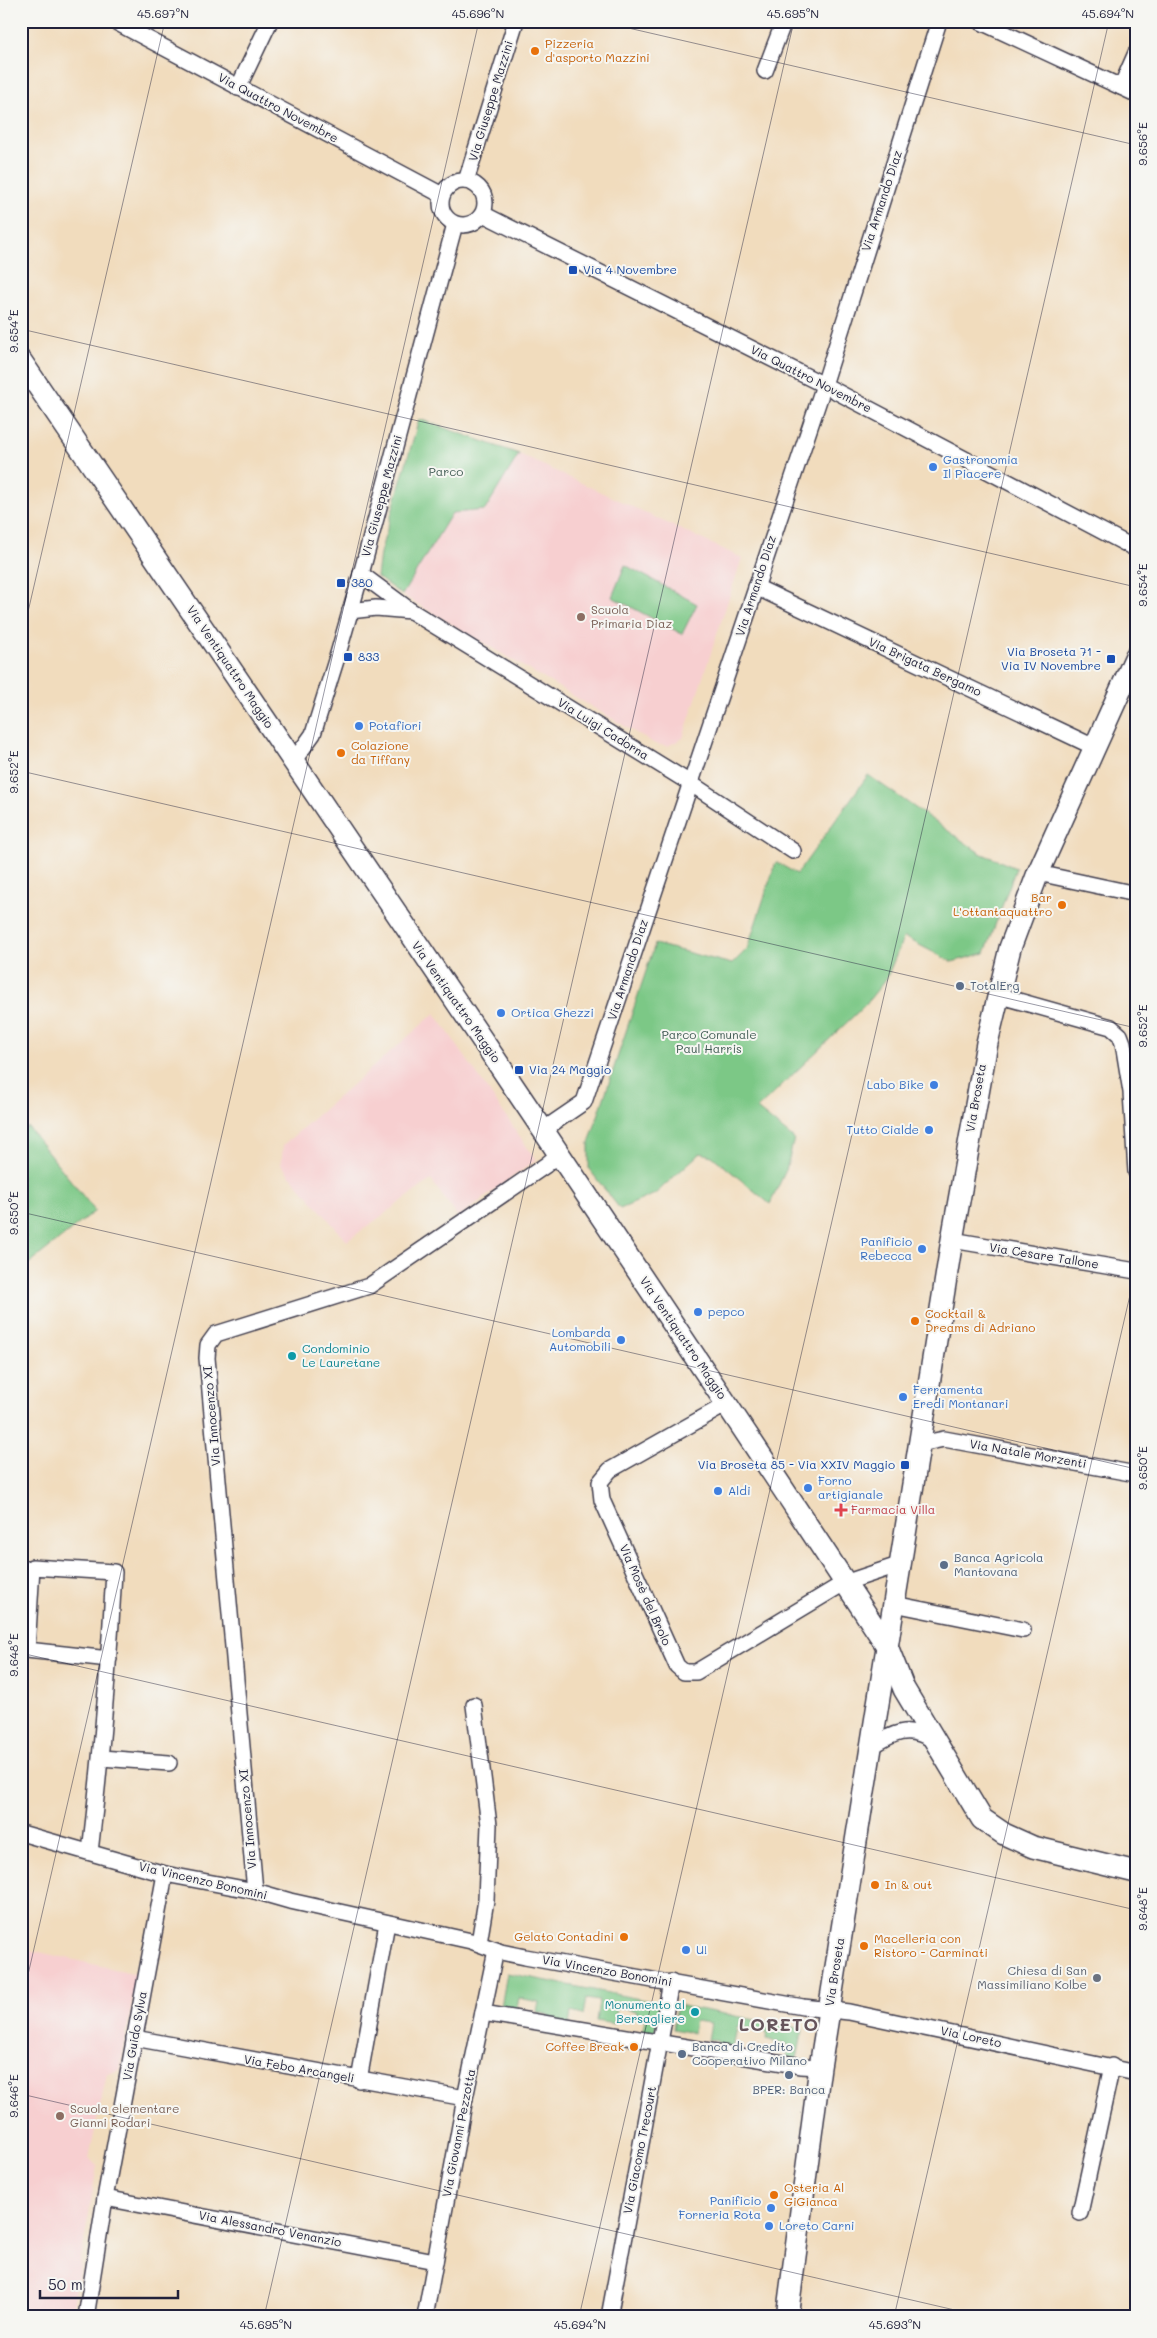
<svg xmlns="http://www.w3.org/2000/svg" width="1157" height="2338" font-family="Mali,sans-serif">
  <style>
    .built { fill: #f7cfd0 }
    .green { fill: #7cc886; stroke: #4f7560 }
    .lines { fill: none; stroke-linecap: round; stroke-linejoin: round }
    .street-casing { stroke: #413e4e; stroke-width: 18 }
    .secondary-casing { stroke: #413e4e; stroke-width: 24 }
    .street { stroke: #fff; stroke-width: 15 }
    .secondary { stroke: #fff; stroke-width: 21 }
    .ticks { fill: none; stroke: #22223b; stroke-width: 1; stroke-opacity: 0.45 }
    .food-dot { fill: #e8710a; stroke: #f6f6f2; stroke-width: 2 }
    .transit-dot { fill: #1a4fb4; stroke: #f6f6f2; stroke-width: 2 }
    .shop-dot { fill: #3f7fe0; stroke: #f6f6f2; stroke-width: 2 }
    .education-dot { fill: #8d6e63; stroke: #f6f6f2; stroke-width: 2 }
    .service-dot { fill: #5c6f8a; stroke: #f6f6f2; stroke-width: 2 }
    .culture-dot { fill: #0f9aa8; stroke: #f6f6f2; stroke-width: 2 }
    .health-dot { fill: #e0444e; stroke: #f6f6f2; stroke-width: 2 }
    .worship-dot { fill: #6b7280; stroke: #f6f6f2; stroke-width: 2 }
    .labels { text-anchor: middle; stroke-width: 4; stroke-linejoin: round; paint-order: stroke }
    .food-label { font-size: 12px; fill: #c56008; stroke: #f6f6f2; text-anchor: start }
    .street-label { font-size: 12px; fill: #22223b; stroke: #f6f6f2 }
    .transit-label { font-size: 12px; fill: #164399; stroke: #f6f6f2; text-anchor: start }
    .shop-label { font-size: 12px; fill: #366cbe; stroke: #f6f6f2; text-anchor: start }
    .park-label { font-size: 12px; fill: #425c55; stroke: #f6f6f2 }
    .education-label { font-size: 12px; fill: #785e54; stroke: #f6f6f2; text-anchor: start }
    .service-label { font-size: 12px; fill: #4e5e75; stroke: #f6f6f2; text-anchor: start }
    .culture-label { font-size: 12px; fill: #0d838f; stroke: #f6f6f2; text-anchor: start }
    .health-label { font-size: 12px; fill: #be3a42; stroke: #f6f6f2; text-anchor: start }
    .worship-label { font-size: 12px; fill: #5b616d; stroke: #f6f6f2; text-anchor: end }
    .district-label { font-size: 18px; font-weight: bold; letter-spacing: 1px; fill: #66545c; stroke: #f6f6f2 }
    .neatline { fill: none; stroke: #22223b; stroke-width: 2 }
    .ticks-label { font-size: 12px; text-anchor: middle; fill: #22223b }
  </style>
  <rect width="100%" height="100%" fill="#f6f6f2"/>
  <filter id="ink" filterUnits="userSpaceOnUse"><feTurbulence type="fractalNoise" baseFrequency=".02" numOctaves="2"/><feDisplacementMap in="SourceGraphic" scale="10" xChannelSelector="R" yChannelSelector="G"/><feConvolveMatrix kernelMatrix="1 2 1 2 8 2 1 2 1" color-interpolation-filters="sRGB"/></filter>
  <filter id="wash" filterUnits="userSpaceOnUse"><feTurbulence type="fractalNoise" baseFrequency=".0096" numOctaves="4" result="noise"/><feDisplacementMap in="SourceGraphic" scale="20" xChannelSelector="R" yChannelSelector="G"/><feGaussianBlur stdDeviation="1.12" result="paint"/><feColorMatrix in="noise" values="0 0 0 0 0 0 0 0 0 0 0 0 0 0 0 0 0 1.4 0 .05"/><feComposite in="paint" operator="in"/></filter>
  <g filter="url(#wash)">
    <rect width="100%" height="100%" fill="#f1dcbd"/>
    <g class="built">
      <polygon points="519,454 742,558 683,738 668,746 655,744 402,595 452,513 485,510"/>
      <polygon points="435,1013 536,1160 458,1217 431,1180 347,1241 281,1165 283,1145"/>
      <polygon points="21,1948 137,1974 120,2070 107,2074 89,2158 97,2166 71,2317 21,2317"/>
    </g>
    <g class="green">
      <polygon points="419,419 519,454 485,510 452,513 402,595 377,577 380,553"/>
      <polygon points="625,565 697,604 682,634 612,597"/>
      <polygon points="868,775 980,853 1016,868 985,953 952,962 904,937 886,979 865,1005 757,1109 794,1139 786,1170 770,1204 712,1156 700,1153 655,1194 620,1209 589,1169 589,1143 655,944 732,964 747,949 776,862 797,874"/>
      <polygon points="28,1127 95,1211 21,1270 21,1132"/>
      <polygon points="507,1973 660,2003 654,2036 642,2034 645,2019 636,2017 637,2011 617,2008 614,2024 596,2021 599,2001 586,1999 583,2015 571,2012 569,2025 548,2021 549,2015 537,2012 539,2002 519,1998 516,2010 501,2007"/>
      <polygon points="677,2005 803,2029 797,2059 786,2057 788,2044 766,2039 767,2032 737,2026 733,2050 717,2047 718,2041 708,2040 711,2023 695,2021 693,2033 673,2029"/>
    </g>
  </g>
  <g filter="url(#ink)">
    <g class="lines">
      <g class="street-casing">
        <g id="street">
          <polyline points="114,21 442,195"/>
          <polyline points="979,21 1136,94"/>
          <polyline points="765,71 784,21"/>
          <polyline points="1121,87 1136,53"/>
          <polyline points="238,88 270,21"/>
          <circle cx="463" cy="203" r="22"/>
          <polyline points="466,181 516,21"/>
          <polyline points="483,214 824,385 1136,549"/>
          <polyline points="361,574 411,611 690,783 793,851"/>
          <polyline points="756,587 1094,747"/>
          <polyline points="350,611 376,608 411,611"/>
          <polyline points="293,762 313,734 338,654 361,574 455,224"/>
          <polyline points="1038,873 1136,894"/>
          <polyline points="997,995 1111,1027 1120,1035 1123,1043 1131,1092 1136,1172"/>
          <polyline points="543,1130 584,1102 824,385 939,21"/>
          <polyline points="952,1240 1136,1271"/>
          <polyline points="727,1404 610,1470 600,1482 602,1500 677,1666 684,1672 696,1672 844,1583 901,1564"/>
          <polyline points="920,1444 944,1439 1136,1474"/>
          <polyline points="894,1604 1023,1630"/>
          <polyline points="474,1705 489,1825 486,1900 479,1943"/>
          <path d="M870 1748C892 1733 909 1724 934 1741"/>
          <polyline points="101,1758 169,1763"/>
          <polyline points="21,1833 165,1874 255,1891 290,1901 471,1941 501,1952 525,1957 803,2007 849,2012 1136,2073"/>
          <path d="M90 1852C101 1759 109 1666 114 1572L32 1567 27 1650 109 1659"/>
          <polyline points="255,1891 207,1358 208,1345 216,1334 369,1286 546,1165 559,1154"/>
          <polyline points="483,2013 801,2066 820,2067"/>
          <polyline points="134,2038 465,2098"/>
          <polyline points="359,2080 387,1923"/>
          <polyline points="105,2198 435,2261"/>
          <polyline points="1080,2213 1112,2066"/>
          <polyline points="86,2317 105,2198 165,1874"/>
          <polyline points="425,2317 465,2098 496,1950"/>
          <polyline points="609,2317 671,1982"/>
        </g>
      </g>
      <g class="secondary-casing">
        <g id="secondary">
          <path d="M21 361C312 788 603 1215 887 1646L904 1689 982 1819 1004 1834 1033 1847 1136 1872"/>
          <polyline points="787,2317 820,2067 952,1240 987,1043 1010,948 1038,873 1136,656"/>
        </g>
      </g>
      <use href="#street" class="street"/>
      <use href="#secondary" class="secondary"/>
    </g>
  </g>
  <path class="ticks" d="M598 21 1136 145M21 329 1136 587M21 642 165 21M21 771 1136 1028M21 1212 1136 1469M21 1653 1136 1910M21 2005 479 21M21 2094 985 2317M264 2317 794 21M579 2317 1109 21M894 2317 1136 1269"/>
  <g class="food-dot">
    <circle cx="535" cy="51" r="5"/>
    <circle cx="341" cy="753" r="5"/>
    <circle cx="1062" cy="905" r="5"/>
    <circle cx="915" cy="1321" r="5"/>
    <circle cx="875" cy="1885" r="5"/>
    <circle cx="624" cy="1937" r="5"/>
    <circle cx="864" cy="1946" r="5"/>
    <circle cx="634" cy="2047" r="5"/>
    <circle cx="774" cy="2195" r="5"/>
  </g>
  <g class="transit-dot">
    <rect x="568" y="265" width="10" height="10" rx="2.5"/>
    <rect x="336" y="578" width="10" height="10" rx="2.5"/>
    <rect x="343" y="652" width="10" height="10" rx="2.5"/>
    <rect x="1106" y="654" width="10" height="10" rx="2.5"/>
    <rect x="514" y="1065" width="10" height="10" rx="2.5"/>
    <rect x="900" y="1460" width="10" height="10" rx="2.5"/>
  </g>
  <g class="shop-dot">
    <circle cx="933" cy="467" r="5"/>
    <circle cx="359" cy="726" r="5"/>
    <circle cx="501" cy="1013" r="5"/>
    <circle cx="934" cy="1085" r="5"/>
    <circle cx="929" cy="1130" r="5"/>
    <circle cx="922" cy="1249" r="5"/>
    <circle cx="698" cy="1312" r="5"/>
    <circle cx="621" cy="1340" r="5"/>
    <circle cx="903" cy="1397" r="5"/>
    <circle cx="808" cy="1488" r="5"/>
    <circle cx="718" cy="1491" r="5"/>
    <circle cx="686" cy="1950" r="5"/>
    <circle cx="771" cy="2208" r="5"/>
    <circle cx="769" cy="2226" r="5"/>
  </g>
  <g class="education-dot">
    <circle cx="581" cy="617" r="5"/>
    <circle cx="60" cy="2116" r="5"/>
  </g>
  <g class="service-dot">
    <circle cx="960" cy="986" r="5"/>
    <circle cx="944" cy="1565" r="5"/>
    <circle cx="682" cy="2054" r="5"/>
    <circle cx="789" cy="2075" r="5"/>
  </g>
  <g class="culture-dot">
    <circle cx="292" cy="1356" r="5"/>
    <circle cx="695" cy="2012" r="5"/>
  </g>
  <path class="health-dot" d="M838.5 1502.5h5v5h5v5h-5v5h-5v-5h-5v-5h5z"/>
  <circle class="worship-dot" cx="1097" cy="1978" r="5"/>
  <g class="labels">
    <g class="food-label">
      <text x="545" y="48">Pizzeria<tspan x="545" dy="14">d'asporto Mazzini</tspan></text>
      <text x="351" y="750">Colazione<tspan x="351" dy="14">da Tiffany</tspan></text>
      <text x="1052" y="902" text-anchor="end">Bar<tspan x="1052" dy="14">L'ottantaquattro</tspan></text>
      <text x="925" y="1318">Cocktail &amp;<tspan x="925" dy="14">Dreams di Adriano</tspan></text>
      <text x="885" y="1889">In &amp; out</text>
      <text x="614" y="1941" text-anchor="end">Gelato Contadini</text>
      <text x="874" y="1943">Macelleria con<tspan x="874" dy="14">Ristoro - Carminati</tspan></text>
      <text x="624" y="2051" text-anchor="end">Coffee Break</text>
      <text x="784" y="2192">Osteria Al<tspan x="784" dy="14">GiGianca</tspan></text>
    </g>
    <g class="street-label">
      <text transform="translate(491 101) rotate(-73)" y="4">Via Giuseppe Mazzini</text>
      <text transform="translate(278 108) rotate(28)" y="4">Via Quattro Novembre</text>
      <text transform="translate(882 201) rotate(-72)" y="4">Via Armando Diaz</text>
      <text transform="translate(811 379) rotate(27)" y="4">Via Quattro Novembre</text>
      <text transform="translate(382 496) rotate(-75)" y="4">Via Giuseppe Mazzini</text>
      <text transform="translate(756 586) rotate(-72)" y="4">Via Armando Diaz</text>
      <text transform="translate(230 667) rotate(56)" y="4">Via Ventiquattro Maggio</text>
      <text transform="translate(925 667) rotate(25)" y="4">Via Brigata Bergamo</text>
      <text transform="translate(603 729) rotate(32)" y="4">Via Luigi Cadorna</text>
      <text transform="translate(628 970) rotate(-72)" y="4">Via Armando Diaz</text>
      <text transform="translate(456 1002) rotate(55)" y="4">Via Ventiquattro Maggio</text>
      <text transform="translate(976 1098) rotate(-80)" y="4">Via Broseta</text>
      <text transform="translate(1044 1256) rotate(9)" y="4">Via Cesare Tallone</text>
      <text transform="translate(683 1338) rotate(56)" y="4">Via Ventiquattro Maggio</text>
      <text transform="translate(212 1416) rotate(-95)" y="4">Via Innocenzo XI</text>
      <text transform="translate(1028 1454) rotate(10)" y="4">Via Natale Morzenti</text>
      <text transform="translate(645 1595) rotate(66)" y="4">Via Mosè del Brolo</text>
      <text transform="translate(248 1819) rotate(-95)" y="4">Via Innocenzo XI</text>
      <text transform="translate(203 1881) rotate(13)" y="4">Via Vincenzo Bonomini</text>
      <text transform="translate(607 1971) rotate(10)" y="4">Via Vincenzo Bonomini</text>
      <text transform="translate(835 1972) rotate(-81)" y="4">Via Broseta</text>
      <text transform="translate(135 2036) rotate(-80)" y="4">Via Guido Sylva</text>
      <text transform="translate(971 2037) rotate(12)" y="4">Via Loreto</text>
      <text transform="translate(299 2069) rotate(10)" y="4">Via Febo Arcangeli</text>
      <text transform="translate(459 2133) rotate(-79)" y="4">Via Giovanni Pezzotta</text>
      <text transform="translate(640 2150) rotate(-79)" y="4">Via Giacomo Trecourt</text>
      <text transform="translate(270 2229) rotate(11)" y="4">Via Alessandro Venanzio</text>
    </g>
    <g class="transit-label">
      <text x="583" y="274">Via 4 Novembre</text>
      <text x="351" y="587">380</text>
      <text x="1101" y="656" text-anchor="end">Via Broseta 71 -<tspan x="1101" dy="14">Via IV Novembre</tspan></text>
      <text x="358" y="661">833</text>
      <text x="529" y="1074">Via 24 Maggio</text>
      <text x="895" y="1469" text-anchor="end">Via Broseta 85 - Via XXIV Maggio</text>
    </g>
    <g class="shop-label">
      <text x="943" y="464">Gastronomia<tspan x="943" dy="14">Il Piacere</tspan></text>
      <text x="369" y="730">Potafiori</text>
      <text x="511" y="1017">Ortica Ghezzi</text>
      <text x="924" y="1089" text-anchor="end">Labo Bike</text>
      <text x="919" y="1134" text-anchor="end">Tutto Cialde</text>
      <text x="912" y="1246" text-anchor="end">Panificio<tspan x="912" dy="14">Rebecca</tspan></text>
      <text x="708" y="1316">pepco</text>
      <text x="611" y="1337" text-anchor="end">Lombarda<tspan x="611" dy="14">Automobili</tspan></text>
      <text x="913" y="1394">Ferramenta<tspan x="913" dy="14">Eredi Montanari</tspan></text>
      <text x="818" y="1485">Forno<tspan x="818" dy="14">artigianale</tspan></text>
      <text x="728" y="1495">Aldi</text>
      <text x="696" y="1954">U!</text>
      <text x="761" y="2205" text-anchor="end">Panificio<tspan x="761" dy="14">Forneria Rota</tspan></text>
      <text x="779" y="2230">Loreto Carni</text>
    </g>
    <g class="park-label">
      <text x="446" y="476">Parco</text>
      <text x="709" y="1039">Parco Comunale<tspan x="709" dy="14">Paul Harris</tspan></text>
    </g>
    <g class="education-label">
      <text x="591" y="614">Scuola<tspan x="591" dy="14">Primaria Diaz</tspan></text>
      <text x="70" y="2113">Scuola elementare<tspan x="70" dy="14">Gianni Rodari</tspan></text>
    </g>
    <g class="service-label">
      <text x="970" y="990">TotalErg</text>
      <text x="954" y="1562">Banca Agricola<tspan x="954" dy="14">Mantovana</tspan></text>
      <text x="692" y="2051">Banca di Credito<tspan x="692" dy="14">Cooperativo Milano</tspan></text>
      <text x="789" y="2094" text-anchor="middle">BPER: Banca</text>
    </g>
    <g class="culture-label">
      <text x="302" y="1353">Condominio<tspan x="302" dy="14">Le Lauretane</tspan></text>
      <text x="685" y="2009" text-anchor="end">Monumento al<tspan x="685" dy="14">Bersagliere</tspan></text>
    </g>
    <g class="health-label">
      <text x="851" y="1514">Farmacia Villa</text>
    </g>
    <g class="worship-label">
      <text x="1087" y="1975">Chiesa di San<tspan x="1087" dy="14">Massimiliano Kolbe</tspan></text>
    </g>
    <g class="district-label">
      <text x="779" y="2031">LORETO</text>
    </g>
  </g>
  <rect width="1157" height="2338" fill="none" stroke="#f6f6f2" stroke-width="55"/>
  <path d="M40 2290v8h138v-8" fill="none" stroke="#22223b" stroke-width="2.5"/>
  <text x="48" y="2290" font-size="15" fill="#22223b" stroke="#f6f6f2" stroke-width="4" paint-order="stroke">50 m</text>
  <rect x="28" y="28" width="1102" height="2282" class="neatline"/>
  <g class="ticks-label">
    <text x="163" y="18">45.697°N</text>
    <text x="478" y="18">45.696°N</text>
    <text x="793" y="18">45.695°N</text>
    <text x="1108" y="18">45.694°N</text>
    <text transform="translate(1143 144) rotate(-90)" y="4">9.656°E</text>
    <text transform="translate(14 331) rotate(-90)" y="4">9.654°E</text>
    <text transform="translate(1143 585) rotate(-90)" y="4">9.654°E</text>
    <text transform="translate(14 772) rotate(-90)" y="4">9.652°E</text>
    <text transform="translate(1143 1026) rotate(-90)" y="4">9.652°E</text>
    <text transform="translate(14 1213) rotate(-90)" y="4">9.650°E</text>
    <text transform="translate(1143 1468) rotate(-90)" y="4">9.650°E</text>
    <text transform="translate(14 1655) rotate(-90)" y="4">9.648°E</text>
    <text transform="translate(1143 1909) rotate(-90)" y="4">9.648°E</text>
    <text transform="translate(14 2096) rotate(-90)" y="4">9.646°E</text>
    <text x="266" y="2329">45.695°N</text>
    <text x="580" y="2329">45.694°N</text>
    <text x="895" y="2329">45.693°N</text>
  </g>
</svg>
